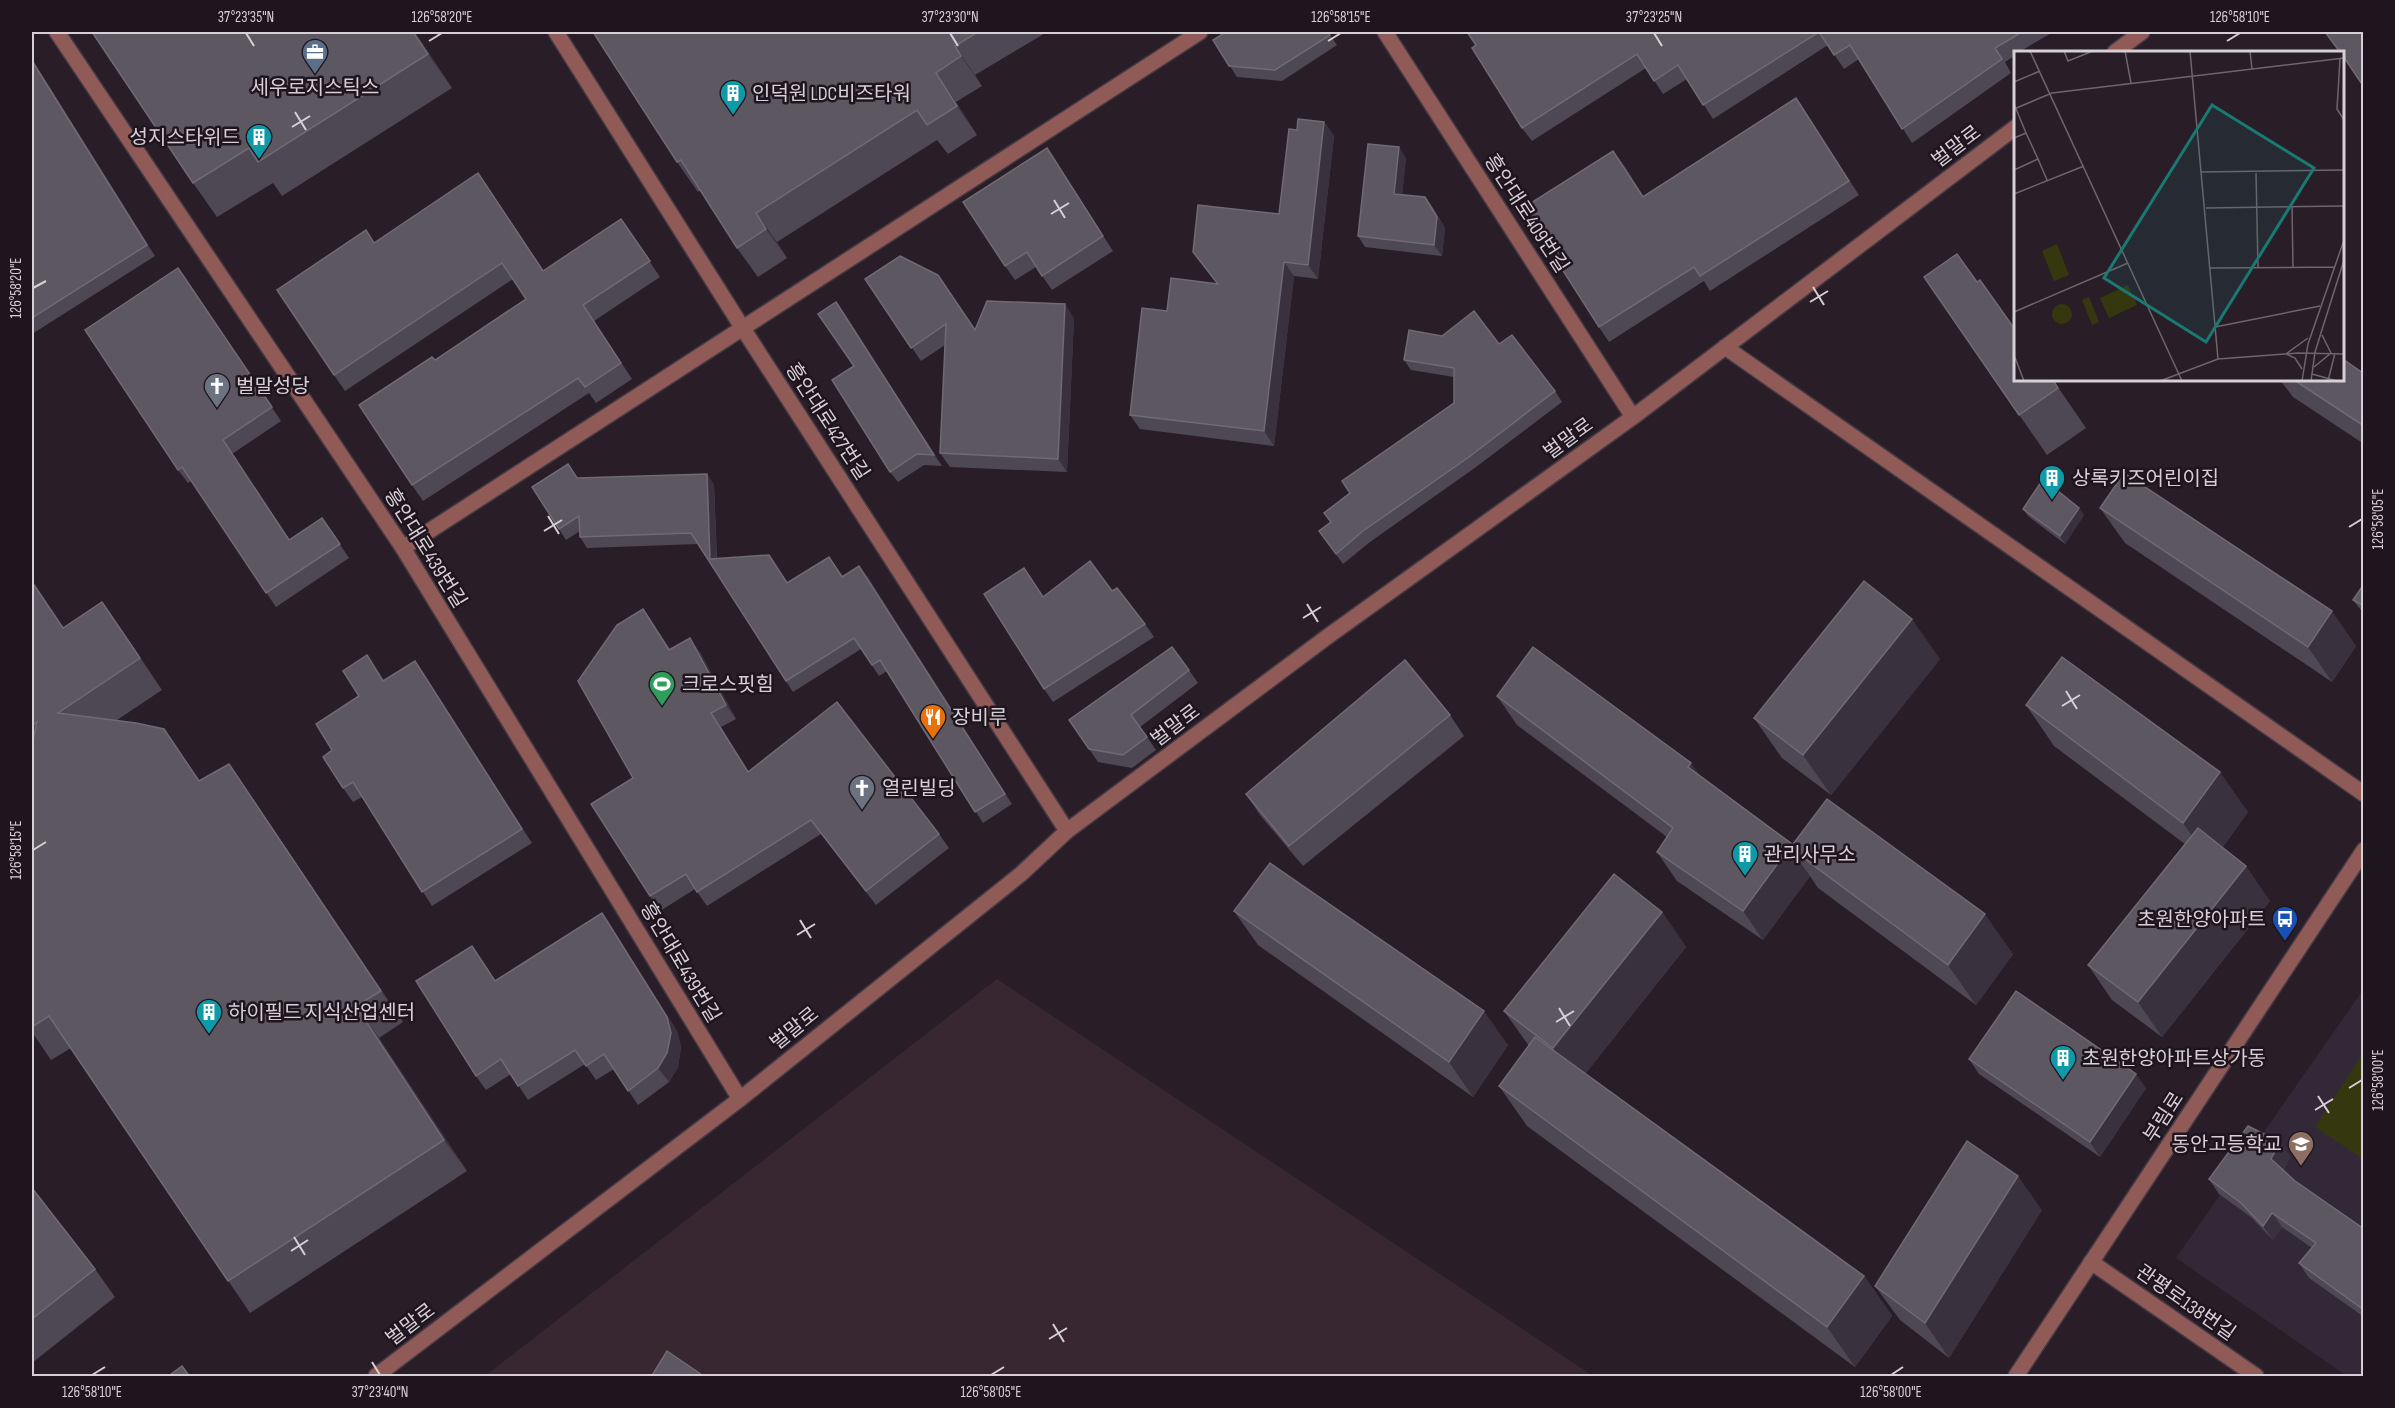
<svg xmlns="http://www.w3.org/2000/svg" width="2395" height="1408" font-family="'Sofia Sans Condensed','Noto Sans KR',sans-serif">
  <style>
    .industrial { fill: #382730 }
    .education { fill: #322837 }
    .green { fill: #35370f }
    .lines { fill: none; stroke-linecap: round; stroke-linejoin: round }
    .minor-casing { stroke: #453a44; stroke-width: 18 }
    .minor { stroke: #905b57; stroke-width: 15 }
    .wall { fill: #4e4855 }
    .shaded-wall { fill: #39313d }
    .building { fill: #5d5762; stroke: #706a74; stroke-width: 1.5 }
    .ticks { fill: none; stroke: #d6cfd5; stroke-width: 2 }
    .labels { text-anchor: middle; stroke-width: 5; stroke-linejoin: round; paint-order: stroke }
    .poi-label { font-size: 20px; fill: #d6cfd5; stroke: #1f151e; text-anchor: start }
    .street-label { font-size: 20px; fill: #d6cfd5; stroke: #1f151e }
    .inset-road { fill: none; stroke: #6e656d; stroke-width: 1.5 }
    .view { fill: #197a73; fill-opacity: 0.15; stroke: #197a73; stroke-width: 3 }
    .inset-edge { fill: none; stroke: #d6cfd5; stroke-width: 3 }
    .neatline { fill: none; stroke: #d6cfd5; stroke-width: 2 }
    .ticks-label { font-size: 15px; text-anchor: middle; fill: #d6cfd5 }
  </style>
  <rect width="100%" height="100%" fill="#291e28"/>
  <polygon class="industrial" points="997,979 1593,1376 485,1376"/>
  <polygon class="education" points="2363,990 2363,1376 2347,1376 2176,1258"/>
  <polygon class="green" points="2363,1053 2364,1159 2363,1159 2315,1127"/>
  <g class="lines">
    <g class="minor-casing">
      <g id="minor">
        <polyline points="57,32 403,548 740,1099"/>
        <polyline points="556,32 742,327 1067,831"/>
        <polyline points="1385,32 1633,417"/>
        <polyline points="2115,52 2142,32"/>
        <polyline points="1725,347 2364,794"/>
        <polyline points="403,548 1200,32"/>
        <polyline points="2091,1262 2256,1376"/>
        <polyline points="376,1376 740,1099 1021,874 1067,831 1327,637 1633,417 2016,127"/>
        <polyline points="2016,1376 2364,850"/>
      </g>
    </g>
    <use href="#minor" class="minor"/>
  </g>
  <g class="wall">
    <polygon points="415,32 452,88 282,196 273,183 217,217 193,183"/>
    <polygon points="593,32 1047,32 975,75 982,86 956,102 977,135 948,154 937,140 777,242 787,258 758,277 737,248 701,190 698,192 677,162"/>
    <polygon points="1226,32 1328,32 1337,45 1282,81 1237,77 1213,40"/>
    <polygon points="1467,32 2053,32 2019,52 2016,52 2016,55 2005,62 2011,73 1912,143 1859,59 1844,69 1828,45 1713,119 1687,79 1663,94 1646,68 1532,141 1522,128 1476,45"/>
    <polygon points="32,59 155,256 32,334"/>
    <polygon points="1796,98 1859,195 1710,291 1704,281 1609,342 1599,327 1624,165 1643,196"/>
    <polygon points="1324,122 1334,136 1318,279 1294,276 1274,446 1140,429 1130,415 1167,311 1217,284 1193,252 1279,214 1297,130"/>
    <polygon points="1047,148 1113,251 1052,290 1036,267 1015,280 1005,266"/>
    <polygon points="1406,158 1402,195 1425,197 1433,208 1445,228 1442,256 1365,247 1358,236"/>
    <polygon points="489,189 544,271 621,219 660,277 594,321 632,379 596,403 589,393 423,501 412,485 435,360 526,299 513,279 345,391 334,375 374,243"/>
    <polygon points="178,268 281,421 232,454 290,540 322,518 349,558 276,607 191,481 188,483 178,470"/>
    <polygon points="1924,277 2053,380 2086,428 2047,455"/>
    <polygon points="865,279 975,330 1074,318 1067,472 950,467 940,453 945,345 921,361"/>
    <polygon points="844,313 942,466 924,465 898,482 890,472 854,366"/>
    <polygon points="1499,344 1555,391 1562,402 1476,467 1370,542 1343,564 1319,531 1330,522 1454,403 1454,377 1411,370 1404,360"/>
    <polygon points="2364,374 2364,444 2293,397 2280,380 2343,380"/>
    <polygon points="707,474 714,485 717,559 769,555 788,583 829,557 843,576 867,576 1012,804 983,823 887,671 879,676 861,649 793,692 698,544 587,548 580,537 580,531 566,540 559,529 578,478"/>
    <polygon points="2100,508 2356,646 2332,682 2125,543"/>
    <polygon points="2023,509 2084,515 2065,544 2028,516"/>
    <polygon points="1024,568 1043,597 1145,624 1154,637 1053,702 1044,689"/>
    <polygon points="32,580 63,628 124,633 162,690 117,720 186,761 199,781 251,796 403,1022 379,1038 467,1171 250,1313 71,1048 51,1060 32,1032"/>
    <polygon points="2364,584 2364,614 2353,600"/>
    <polygon points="643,609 670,649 700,652 736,719 721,727 749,772 939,834 949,848 876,905 821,834 707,906 695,889 660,911 650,896 633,778"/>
    <polygon points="1940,659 1831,795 1782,758 1754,718"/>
    <polygon points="415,661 532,843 432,906 362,797 353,802 343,788 332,750 359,696 377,670 384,681"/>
    <polygon points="1189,670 1198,683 1140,727 1156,750 1132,768 1098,762 1069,720"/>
    <polygon points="1497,696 1701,776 1793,844 2013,954 1976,1005 1818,888 1810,876 1763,940 1677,881 1657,852 1667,837 1517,725"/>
    <polygon points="2026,705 2248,812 2222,848 2270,901 2162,1037 2112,1000 2088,965 2185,844 2054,746"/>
    <polygon points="1450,715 1464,736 1303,866 1260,815 1246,794"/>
    <polygon points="1234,911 1508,1045 1473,1097 1258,945"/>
    <polygon points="1662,912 1686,947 1585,1074 1864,1276 1892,1316 1855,1367 1527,1126 1499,1086 1529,1046 1504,1011"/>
    <polygon points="612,928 677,1031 681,1047 678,1067 669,1082 638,1105 614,1069 596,1080 585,1064 528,1100 511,1074 486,1090 476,1076 482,960 495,981"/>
    <polygon points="1969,1059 2146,1088 2100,1157 1979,1074"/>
    <polygon points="2280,1142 2290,1157 2283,1170 2295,1181 2364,1229 2364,1317 2309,1278 2299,1263 2312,1248 2282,1227 2273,1240 2251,1217 2219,1194 2209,1179"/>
    <polygon points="32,1188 95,1269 115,1297 32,1363"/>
    <polygon points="2042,1210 1949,1358 1900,1320 1875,1286"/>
  </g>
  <g class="shaded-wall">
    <polygon points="413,32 415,32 452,88 428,54"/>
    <polygon points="955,46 975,75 982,86 961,56"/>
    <polygon points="32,59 155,256 147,245"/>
    <polygon points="936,73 956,102 977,135 957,106"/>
    <polygon points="1796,98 1806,113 1859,195 1849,181"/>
    <polygon points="1324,122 1334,136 1318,279 1308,265"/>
    <polygon points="1399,147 1406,158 1401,205 1394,194"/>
    <polygon points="1047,148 1057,163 1113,251 1103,236"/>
    <polygon points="1613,151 1624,165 1653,211 1643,197"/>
    <polygon points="1425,197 1445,228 1442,256 1434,245"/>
    <polygon points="756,213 777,242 787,258 766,229"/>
    <polygon points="1284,262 1294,276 1274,446 1264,431"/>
    <polygon points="836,302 844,313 942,466 934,455"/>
    <polygon points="1065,304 1074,318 1067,472 1058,459"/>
    <polygon points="707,474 714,485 717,570 710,559"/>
    <polygon points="2079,508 2084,515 2065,544 2060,536"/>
    <polygon points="859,566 867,576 1012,804 1005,794"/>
    <polygon points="32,580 85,660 63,628 32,582"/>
    <polygon points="102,602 124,633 162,690 140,658"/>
    <polygon points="2332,611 2356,646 2332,682 2308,647"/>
    <polygon points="1912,619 1940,659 1831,795 1803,755"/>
    <polygon points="690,638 700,652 736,719 726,705"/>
    <polygon points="415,661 425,675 532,843 522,829"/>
    <polygon points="711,713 721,727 758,787 748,772"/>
    <polygon points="164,729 186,761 221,813 199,781"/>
    <polygon points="1691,763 1712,792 1688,767"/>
    <polygon points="229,764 251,796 403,1022 381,991"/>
    <polygon points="2220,772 2248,812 2211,863 2183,823"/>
    <polygon points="1792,844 1800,855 1790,848 1810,876 1763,940 1743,911"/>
    <polygon points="2246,866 2270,901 2162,1037 2138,1002"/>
    <polygon points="1662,912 1686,947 1578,1083 1553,1048"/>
    <polygon points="602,913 612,928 677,1031 681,1047 678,1067 669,1082 658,1068"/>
    <polygon points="1985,914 2013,954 1976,1005 1948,965"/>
    <polygon points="356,1006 379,1038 467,1171 444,1140"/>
    <polygon points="1484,1011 1508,1045 1473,1097 1449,1062"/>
    <polygon points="2136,1074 2146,1088 2100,1157 2090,1142"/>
    <polygon points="2280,1142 2290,1157 2281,1173 2271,1159"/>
    <polygon points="2018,1176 2042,1210 1949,1358 1925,1323"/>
    <polygon points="2272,1213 2282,1227 2273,1240 2263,1226"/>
    <polygon points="1864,1276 1892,1316 1855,1367 1827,1327"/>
  </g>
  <g class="building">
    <polygon points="92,32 413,32 428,54 258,162 249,148 193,183"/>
    <polygon points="593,32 978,32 955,46 961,56 936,73 957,106 927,125 917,110 756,213 766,229 737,248 681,160 677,162"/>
    <polygon points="1226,32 1328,32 1330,35 1275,70 1229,66 1213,40"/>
    <polygon points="1467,32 1819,32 1703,105 1678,65 1654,81 1637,54 1522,128 1472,48 1476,45"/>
    <polygon points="1819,32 2022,32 1995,48 2002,59 1902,129 1850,45 1834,55"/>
    <polygon points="2325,32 2364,32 2364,87 2343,56 2343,52 2340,52"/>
    <polygon points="32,61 147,245 32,318"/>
    <polygon points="1796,98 1849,181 1700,276 1694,267 1599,327 1523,208 1613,151 1643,197"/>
    <polygon points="1298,119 1324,122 1308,265 1284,262 1264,431 1130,415 1142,308 1167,311 1171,278 1218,284 1193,252 1198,205 1279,214 1289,129 1297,130"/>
    <polygon points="1368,144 1399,147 1394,194 1425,197 1437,217 1434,245 1358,236"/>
    <polygon points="1047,148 1103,236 1042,276 1027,252 1005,266 963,202"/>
    <polygon points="478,173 543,271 621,219 650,261 583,305 621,363 585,387 578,378 412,485 359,405 432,357 435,360 526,299 502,263 334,375 277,290 366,230 374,243"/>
    <polygon points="1957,254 1977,282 1980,280 2016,331 2016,380 2053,380 2058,388 2019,415 1924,277"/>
    <polygon points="900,256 938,275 975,330 987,301 1065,304 1058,459 940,453 946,324 911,348 865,279"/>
    <polygon points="178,268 272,407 223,440 289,540 322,518 340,544 266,593 182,467 178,470 85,330"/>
    <polygon points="836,302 934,455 917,454 890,472 832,380 854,366 818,314"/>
    <polygon points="1474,311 1499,344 1512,335 1555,391 1469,457 1363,531 1336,554 1319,531 1331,522 1324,513 1350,493 1342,481 1454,403 1454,368 1404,360 1409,330 1442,336"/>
    <polygon points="2343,359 2364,374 2364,426 2294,380 2343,380"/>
    <polygon points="568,464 577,478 707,474 710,559 769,555 787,583 829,557 842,577 859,566 1005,794 975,812 880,660 872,665 854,638 786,681 691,533 580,537 579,516 559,529 532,487"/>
    <polygon points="2124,473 2332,611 2308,647 2100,508"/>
    <polygon points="2043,479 2079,508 2060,536 2023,509"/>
    <polygon points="1090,561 1112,591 1117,588 1145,624 1044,689 984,594 1024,568 1043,597"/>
    <polygon points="1864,581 1912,619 1803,755 1754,718"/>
    <polygon points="32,582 63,628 102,602 140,658 58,713 136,723 164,729 199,781 229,764 381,991 356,1006 444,1140 228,1281 49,1016 32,1027 32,745 37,722 32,726"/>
    <polygon points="2364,584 2364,606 2353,600"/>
    <polygon points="643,609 669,650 690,638 726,705 711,713 748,772 837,702 939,834 866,891 811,820 697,892 686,874 650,896 591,804 633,778 578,681 617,625"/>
    <polygon points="1172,647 1189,670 1131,715 1147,737 1123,755 1089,749 1069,720"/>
    <polygon points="1533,647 1691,763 1688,767 1792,844 1743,911 1657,852 1673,828 1497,696"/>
    <polygon points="367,655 383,681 415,661 522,829 422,892 353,782 343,788 323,757 332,750 316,724 359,696 343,671"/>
    <polygon points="2062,657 2220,772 2183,823 2026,705"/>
    <polygon points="1405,660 1450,715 1289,846 1246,794"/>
    <polygon points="1827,799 1985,914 1948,965 1790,848"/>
    <polygon points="2198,828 2246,866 2138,1002 2088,965"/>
    <polygon points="1270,863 1484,1011 1449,1062 1234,911"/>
    <polygon points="1614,874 1662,912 1553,1048 1504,1011"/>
    <polygon points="602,913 667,1017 671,1033 667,1053 658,1068 628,1091 604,1054 586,1066 575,1050 518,1086 501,1059 476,1076 416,981 472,946 495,981"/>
    <polygon points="2016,991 2136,1074 2090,1142 1969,1059"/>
    <polygon points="1535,1037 1864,1276 1827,1327 1499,1086"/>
    <polygon points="2248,1126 2280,1142 2271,1159 2295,1181 2364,1229 2364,1310 2299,1263 2316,1243 2272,1213 2263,1226 2241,1203 2209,1179"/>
    <polygon points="1967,1141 2018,1176 1925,1323 1875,1286"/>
    <polygon points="32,1188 95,1269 32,1319"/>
    <polygon points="667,1351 705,1377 651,1377"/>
    <polygon points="182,1366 190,1377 167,1377"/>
  </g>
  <path class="ticks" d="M246 33 254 46M950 33 958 46M1654 33 1662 46M429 41 442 33M1328 41 1341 33M2227 41 2240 33M295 112 306 130M292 127 310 116M1054 200 1065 218M1051 214 1069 203M1813 287 1824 305M33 288 46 281M1810 302 1828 291M548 516 559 534M2349 527 2362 519M544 531 562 520M1307 604 1318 622M1303 618 1321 607M2066 691 2077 709M2062 706 2080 695M33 850 46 842M800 920 811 938M797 935 815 924M1559 1008 1570 1026M1556 1022 1574 1011M2349 1088 2362 1080M2318 1096 2329 1113M2315 1110 2333 1099M294 1237 305 1255M291 1251 308 1240M1053 1324 1064 1342M1049 1339 1067 1328M372 1362 380 1375M92 1375 105 1367M991 1375 1004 1367M1891 1375 1903 1367"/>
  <defs>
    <g id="office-pin" transform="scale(1.35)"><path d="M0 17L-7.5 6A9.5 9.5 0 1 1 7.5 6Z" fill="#5c6f8a" stroke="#1f151e"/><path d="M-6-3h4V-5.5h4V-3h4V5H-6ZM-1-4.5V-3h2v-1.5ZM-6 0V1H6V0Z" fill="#fff"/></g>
    <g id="building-pin" transform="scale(1.35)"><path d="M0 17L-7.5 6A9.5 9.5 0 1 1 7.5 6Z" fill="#0f9aa8" stroke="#1f151e"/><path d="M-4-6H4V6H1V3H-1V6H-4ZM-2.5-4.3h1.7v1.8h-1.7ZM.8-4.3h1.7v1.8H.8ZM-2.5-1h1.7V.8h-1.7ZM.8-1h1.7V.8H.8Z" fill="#fff"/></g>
    <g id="church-pin" transform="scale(1.35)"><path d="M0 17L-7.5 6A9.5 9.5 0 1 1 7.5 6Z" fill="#6b7280" stroke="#1f151e"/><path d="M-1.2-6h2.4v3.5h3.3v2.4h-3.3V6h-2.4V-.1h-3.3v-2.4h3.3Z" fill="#fff"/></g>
    <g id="stadium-pin" transform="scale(1.35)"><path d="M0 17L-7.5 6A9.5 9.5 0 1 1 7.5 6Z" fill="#2e9e5b" stroke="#1f151e"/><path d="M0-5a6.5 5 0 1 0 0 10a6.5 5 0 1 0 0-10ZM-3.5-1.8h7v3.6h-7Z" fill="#fff"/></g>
    <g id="restaurant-pin" transform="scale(1.35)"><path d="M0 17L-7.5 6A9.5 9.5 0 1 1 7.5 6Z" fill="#e8710a" stroke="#1f151e"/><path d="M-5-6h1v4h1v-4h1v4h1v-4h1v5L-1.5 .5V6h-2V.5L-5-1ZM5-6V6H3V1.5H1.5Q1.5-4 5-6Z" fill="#fff"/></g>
    <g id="bus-pin" transform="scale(1.35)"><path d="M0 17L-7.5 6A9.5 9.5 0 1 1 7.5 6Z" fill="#1a4fb4" stroke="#1f151e"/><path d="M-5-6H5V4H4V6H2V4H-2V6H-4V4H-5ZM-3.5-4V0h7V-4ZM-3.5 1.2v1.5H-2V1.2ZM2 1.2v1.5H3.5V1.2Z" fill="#fff"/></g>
    <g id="school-pin" transform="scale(1.35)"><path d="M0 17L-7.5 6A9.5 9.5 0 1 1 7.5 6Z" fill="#8d6e63" stroke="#1f151e"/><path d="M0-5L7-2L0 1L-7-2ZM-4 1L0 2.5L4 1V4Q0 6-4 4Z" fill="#fff"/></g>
  </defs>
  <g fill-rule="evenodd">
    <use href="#office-pin" x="315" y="52"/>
    <use href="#building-pin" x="733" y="93"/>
    <use href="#building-pin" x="259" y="137"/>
    <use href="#church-pin" x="217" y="386"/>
    <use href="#building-pin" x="2052" y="478"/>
    <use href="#stadium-pin" x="662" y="684"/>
    <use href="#restaurant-pin" x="933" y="717"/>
    <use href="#church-pin" x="862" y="788"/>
    <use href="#building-pin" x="1745" y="854"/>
    <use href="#bus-pin" x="2285" y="919"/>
    <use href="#building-pin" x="209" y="1012"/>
    <use href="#building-pin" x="2063" y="1058"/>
    <use href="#school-pin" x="2301" y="1144"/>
  </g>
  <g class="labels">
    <g class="poi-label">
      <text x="315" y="94" text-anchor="middle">세우로지스틱스</text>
      <text x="752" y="100">인덕원 LDC비즈타워</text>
      <text x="240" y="144" text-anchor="end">성지스타위드</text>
      <text x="236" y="393">벌말성당</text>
      <text x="2072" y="485">상록키즈어린이집</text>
      <text x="682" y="691">크로스핏힘</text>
      <text x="952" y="724">장비루</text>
      <text x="882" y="795">열린빌딩</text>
      <text x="1764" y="861">관리사무소</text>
      <text x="2266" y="926" text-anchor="end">초원한양아파트</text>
      <text x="228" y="1019">하이필드 지식산업센터</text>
      <text x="2082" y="1065">초원한양아파트상가동</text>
      <text x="2282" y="1151" text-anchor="end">동안고등학교</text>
    </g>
    <g class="street-label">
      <text transform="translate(1956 146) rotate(-37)" y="7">벌말로</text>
      <text transform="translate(1527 213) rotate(57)" y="7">흥안대로409번길</text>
      <text transform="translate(828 421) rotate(57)" y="7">흥안대로427번길</text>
      <text transform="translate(1568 438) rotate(-36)" y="7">벌말로</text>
      <text transform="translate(426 548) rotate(58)" y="7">흥안대로439번길</text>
      <text transform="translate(1175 725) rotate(-37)" y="7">벌말로</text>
      <text transform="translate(681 962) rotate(59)" y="7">흥안대로439번길</text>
      <text transform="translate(794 1028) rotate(-39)" y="7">벌말로</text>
      <text transform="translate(2163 1117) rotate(-57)" y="7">부림로</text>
      <text transform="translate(2186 1302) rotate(35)" y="7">관평로138번길</text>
      <text transform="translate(410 1324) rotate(-37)" y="7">벌말로</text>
    </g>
  </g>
  <g transform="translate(2014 51)">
    <rect width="330" height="330" fill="#291e28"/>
    <path d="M43 193 55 224 40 230 28 200ZM114 234 123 254 95 267 86 247ZM75 246 85 271 78 274 68 249ZM38 263a10 10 0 1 1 20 0a10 10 0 1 1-20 0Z" fill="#35370f"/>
    <path class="inset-road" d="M16 0 168 330M50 0 54 10 79 0M111 0 117 32M176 0 204 308M236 0 238 18M326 8 323 58 330 69M0 31 26 20M0 53 12 82 0 87M0 58 38 42 330 7M12 82 24 108M0 119 24 108 33 129M187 121 330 119M242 122 244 216M0 143 70 115M278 156 279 216M192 157 330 155M196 217 321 216M0 261 114 212M201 276 306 255M272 303 294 287M272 303 281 307 288 318M0 304 10 330M300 316 317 302 308 284M298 323 323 330M146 330 204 308 284 302 330 303M288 330 294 293 330 189M297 330 301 301 330 209M314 330 321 302"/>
    <path class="view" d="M198 54 300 117 192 291 90 227Z"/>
    <rect width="330" height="330" class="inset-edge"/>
  </g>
  <rect width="2395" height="1408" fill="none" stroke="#1f151e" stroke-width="66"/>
  <rect x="33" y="33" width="2329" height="1342" class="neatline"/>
  <g class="ticks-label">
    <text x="246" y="22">37°23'35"N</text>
    <text x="442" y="22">126°58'20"E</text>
    <text x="950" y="22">37°23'30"N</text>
    <text x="1341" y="22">126°58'15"E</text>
    <text x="1654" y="22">37°23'25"N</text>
    <text x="2240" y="22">126°58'10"E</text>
    <text transform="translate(16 288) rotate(-90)" y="5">126°58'20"E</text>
    <text transform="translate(2378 519) rotate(-90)" y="5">126°58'05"E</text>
    <text transform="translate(16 850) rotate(-90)" y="5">126°58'15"E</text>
    <text transform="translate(2378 1080) rotate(-90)" y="5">126°58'00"E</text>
    <text x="92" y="1397">126°58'10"E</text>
    <text x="380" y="1397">37°23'40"N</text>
    <text x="991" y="1397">126°58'05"E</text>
    <text x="1891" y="1397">126°58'00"E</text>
  </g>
</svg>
